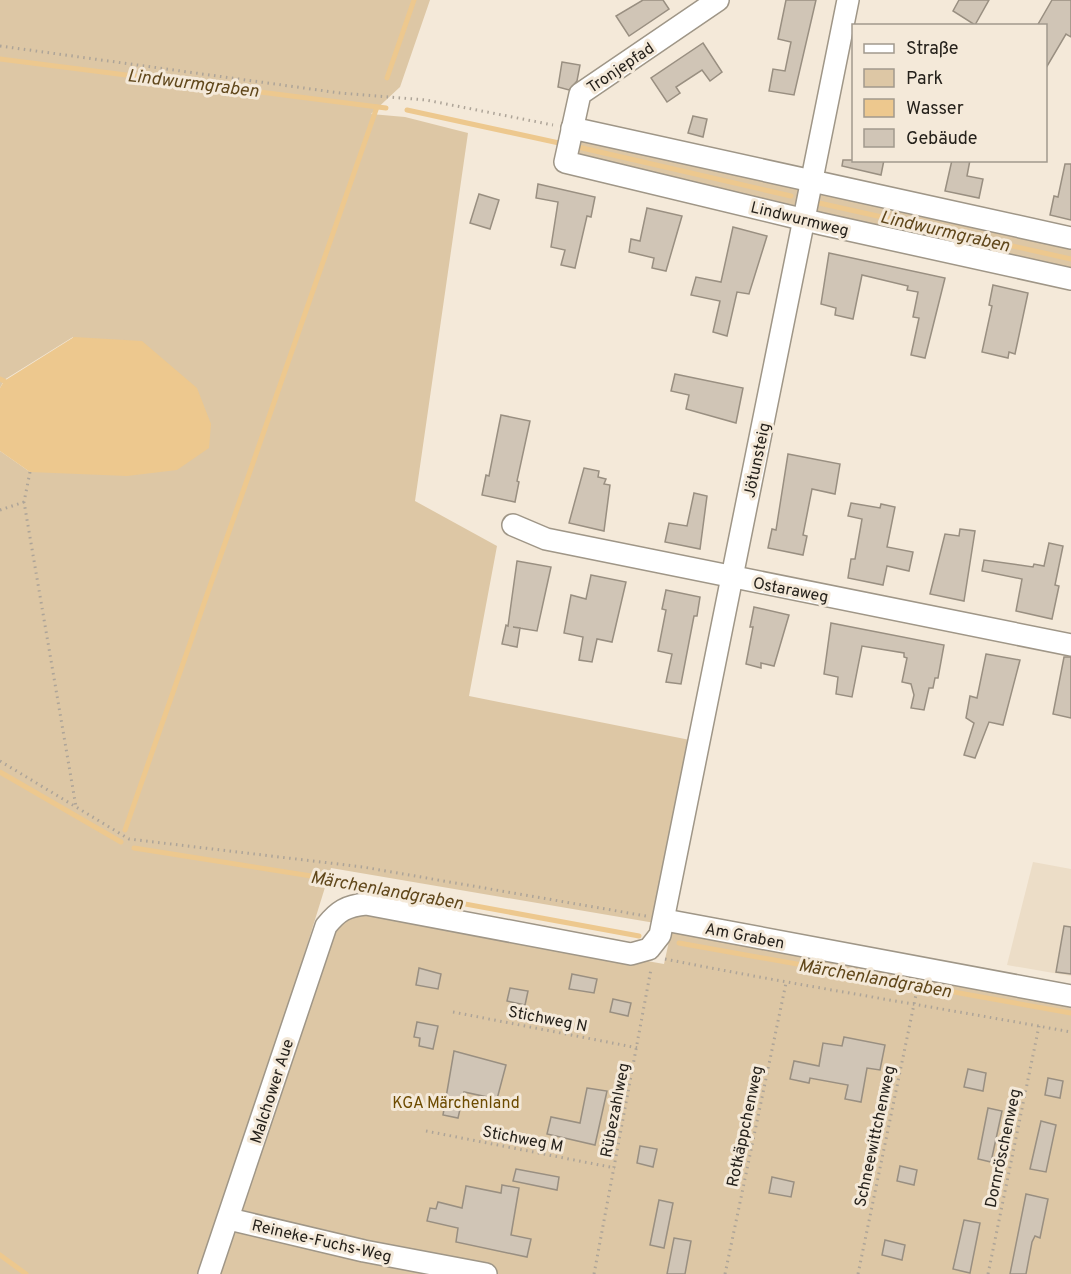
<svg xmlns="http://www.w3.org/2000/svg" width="1071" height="1274" font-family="Overpass,sans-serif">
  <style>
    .built { fill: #ecddc7 }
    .green { fill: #ddc7a5 }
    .water { fill: #edc88e }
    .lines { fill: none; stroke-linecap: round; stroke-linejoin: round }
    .stream { stroke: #edc88e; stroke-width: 5 }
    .building { fill: #d0c5b6; stroke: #998f81; stroke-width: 1.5 }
    .minor-casing { stroke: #9f9687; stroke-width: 24 }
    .path { stroke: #ada498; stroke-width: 3; stroke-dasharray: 1.5 4.5; stroke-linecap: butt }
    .minor { stroke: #fff; stroke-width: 21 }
    .labels { text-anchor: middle; stroke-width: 6; stroke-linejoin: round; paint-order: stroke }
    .street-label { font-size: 16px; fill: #25211b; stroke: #f4e9d9 }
    .park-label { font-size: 16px; fill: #6d4b00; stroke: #f4e9d9 }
    .water-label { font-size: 18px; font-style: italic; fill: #60471b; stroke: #f4e9d9 }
  </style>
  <rect width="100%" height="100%" fill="#f4e9d9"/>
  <polygon class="built" points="1033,862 1071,869 1071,976 1007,965"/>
  <g class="green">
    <polygon points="0,0 430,0 400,87 371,114 405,117 468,133 415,501 497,546 469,696 695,741 655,923 331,868 252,1123 200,1274 0,1274 0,451 30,472 73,337 4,380 0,388"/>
    <polygon points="577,135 804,185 797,210 577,159"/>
    <polygon points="826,188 1071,244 1071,270 818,214 815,207 819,193"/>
    <polygon points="336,906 664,964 671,932 1071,1003 1071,1274 217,1274"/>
  </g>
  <polygon class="water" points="74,337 142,341 197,388 211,424 209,448 177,470 127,476 30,472 0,451 0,388 4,381"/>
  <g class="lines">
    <g class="stream">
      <polyline points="0,59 386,108"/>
      <polyline points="387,78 414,0"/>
      <polyline points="407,110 559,143"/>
      <polyline points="578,147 791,196"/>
      <polyline points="819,203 1071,259"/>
      <polyline points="0,379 4,381"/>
      <polyline points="0,772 121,842"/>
      <polyline points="125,830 377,107"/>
      <polyline points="134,848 324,878 639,936"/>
      <polyline points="679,943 1071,1013"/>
      <polyline points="0,1255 26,1274"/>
    </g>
  </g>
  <g class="building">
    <polygon points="643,0 663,0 669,9 629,36 616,16"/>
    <polygon points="786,0 816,0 794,95 769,91 773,69 785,71 791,42 778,39"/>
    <polygon points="959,0 989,0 975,25 953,11"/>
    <polygon points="1052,0 1071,0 1071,37 1066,34 1046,68 1046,26 1037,26"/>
    <polygon points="703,43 722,72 710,81 702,70 676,87 680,93 667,102 651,78"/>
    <polygon points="562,62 580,65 577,81 569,90 558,87"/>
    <polygon points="693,116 707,119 703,137 688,133"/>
    <polygon points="843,160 884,160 881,175 842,166"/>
    <polygon points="952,160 970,160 967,176 983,179 979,198 945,191"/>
    <polygon points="1065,164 1071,164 1071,220 1050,215 1054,196 1058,197"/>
    <polygon points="538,184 595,197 591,217 587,216 575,268 561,265 565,250 551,247 558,202 536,198"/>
    <polygon points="479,194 499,200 490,229 470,223"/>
    <polygon points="647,208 682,216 666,271 652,268 654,258 629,252 631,239 640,241"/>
    <polygon points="733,227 767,236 749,294 737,292 727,336 713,332 720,301 691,295 696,277 721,282"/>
    <polygon points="829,253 945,278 925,358 911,355 919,318 913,317 918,292 907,290 908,286 862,275 853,319 835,315 836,308 821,304"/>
    <polygon points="993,285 1028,293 1015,354 1009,352 1008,358 982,352 992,306 989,305"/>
    <polygon points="675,374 743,388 736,423 686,409 689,395 671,391"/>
    <polygon points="501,415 530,421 517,481 519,482 515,502 482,495 486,475 489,476"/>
    <polygon points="788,454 840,464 835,494 812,489 803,535 807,536 803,555 768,548 772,529 776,530"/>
    <polygon points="584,468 599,471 598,477 606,479 604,484 610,485 604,531 569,523"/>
    <polygon points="694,493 707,496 700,549 665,542 669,523 687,526"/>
    <polygon points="851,503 880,508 881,504 895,507 887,547 913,552 909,571 887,566 883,585 848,578 851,559 855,559 862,519 848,516"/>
    <polygon points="960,529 975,531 964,601 930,594 945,534 959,536"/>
    <polygon points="1049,543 1063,546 1055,585 1059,586 1052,619 1016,611 1022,579 982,571 984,560 1033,567 1034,564 1044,566"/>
    <polygon points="517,561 551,567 537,631 513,627 520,628 517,647 502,644 506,625 508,626"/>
    <polygon points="591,575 626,582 612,642 597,639 592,662 579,660 583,637 564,633 571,595 586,599"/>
    <polygon points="666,590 700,597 697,616 694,616 681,684 666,682 672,654 658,651 666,610 662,609"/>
    <polygon points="754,607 789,615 774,666 761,663 761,668 746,664 753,627 750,627"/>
    <polygon points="831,623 944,645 938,678 935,678 933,688 929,688 924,710 911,708 914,695 911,684 902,682 907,658 904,657 904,653 862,646 852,697 836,694 838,677 824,674"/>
    <polygon points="986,654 1020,660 1003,725 989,722 975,758 964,755 974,723 966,718 970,696 977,698"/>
    <polygon points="1064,657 1071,657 1071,718 1053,714"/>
    <polygon points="1064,926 1071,927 1071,974 1056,972"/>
    <polygon points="419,968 441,974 438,989 416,985"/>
    <polygon points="572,974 597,979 594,993 569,989"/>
    <polygon points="510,988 528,991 525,1005 507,1001"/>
    <polygon points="613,999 631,1003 628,1016 610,1012"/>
    <polygon points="417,1022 438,1026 433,1049 419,1046 420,1038 414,1037"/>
    <polygon points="844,1037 885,1045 880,1070 867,1068 861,1102 845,1099 848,1085 810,1078 809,1083 790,1079 794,1061 819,1066 823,1043 842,1046"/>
    <polygon points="454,1051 506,1065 497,1099 464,1092 458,1118 443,1115"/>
    <polygon points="968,1069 986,1073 983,1091 964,1087"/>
    <polygon points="1048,1078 1063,1081 1060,1098 1045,1095"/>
    <polygon points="587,1088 607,1091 595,1145 547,1134 551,1117 580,1123"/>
    <polygon points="988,1108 1002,1111 991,1162 978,1159"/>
    <polygon points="1041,1121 1056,1125 1046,1172 1030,1169"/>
    <polygon points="640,1146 657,1149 653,1167 637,1163"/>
    <polygon points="900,1166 917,1170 914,1185 897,1181"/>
    <polygon points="516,1169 559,1177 557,1190 513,1181"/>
    <polygon points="772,1177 794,1182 791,1197 769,1193"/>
    <polygon points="502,1185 519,1188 511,1235 531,1239 527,1257 456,1242 458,1228 427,1221 430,1208 436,1209 438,1202 462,1208 466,1186 501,1193"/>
    <polygon points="1026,1194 1048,1199 1040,1238 1035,1236 1032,1242 1026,1274 1010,1274"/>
    <polygon points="659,1200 673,1203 664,1248 650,1245"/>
    <polygon points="964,1220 980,1223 970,1273 953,1269"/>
    <polygon points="674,1238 691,1241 685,1274 667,1274"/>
    <polygon points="885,1240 905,1245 902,1260 882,1255"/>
  </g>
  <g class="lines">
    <g class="minor-casing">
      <g id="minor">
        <polyline points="718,0 580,94 565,162 822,224 1071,279"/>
        <polyline points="572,128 1071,238"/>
        <polyline points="513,525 546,539 1071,645"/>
        <polyline points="665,920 1071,996"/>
        <polyline points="229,1219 364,1251 486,1274"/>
        <path d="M209 1274 326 926C338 911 346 906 366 904L631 954 649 949 660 935 848 0"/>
      </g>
    </g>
    <g class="path">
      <polyline points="0,46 340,93 426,100 553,125"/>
      <polyline points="30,472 24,502 76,807"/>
      <polyline points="0,510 24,502"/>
      <polyline points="0,761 129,839 363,867 646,916"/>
      <path d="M665 959C800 986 936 1007 1071 1032"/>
      <polyline points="453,1012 638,1048"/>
      <polyline points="426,1131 615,1168"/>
      <polyline points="594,1274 651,969"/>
      <polyline points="725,1274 786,983"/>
      <polyline points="858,1274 918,985"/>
      <polyline points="988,1274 1039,1026"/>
    </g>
    <use href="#minor" class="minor"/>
  </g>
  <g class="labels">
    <g class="street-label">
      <text transform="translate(620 67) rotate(-34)" y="6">Tronjepfad</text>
      <text transform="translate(800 218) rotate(14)" y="6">Lindwurmweg</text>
      <text transform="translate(756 460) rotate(-78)" y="6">Jötunsteig</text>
      <text transform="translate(791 589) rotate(11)" y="6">Ostaraweg</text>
      <text transform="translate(745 935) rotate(11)" y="6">Am Graben</text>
      <text transform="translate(548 1018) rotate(11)" y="6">Stichweg N</text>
      <text transform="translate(271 1091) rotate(-72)" y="6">Malchower Aue</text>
      <text transform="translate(614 1110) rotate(-79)" y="6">Rübezahlweg</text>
      <text transform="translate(744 1126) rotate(-78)" y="6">Rotkäppchenweg</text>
      <text transform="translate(874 1136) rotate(-78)" y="6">Schneewittchenweg</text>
      <text transform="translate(523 1138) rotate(11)" y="6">Stichweg M</text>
      <text transform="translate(1002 1148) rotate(-78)" y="6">Dornröschenweg</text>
      <text transform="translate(322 1240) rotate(13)" y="6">Reineke-Fuchs-Weg</text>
    </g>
    <g class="park-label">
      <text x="456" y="1108">KGA Märchenland</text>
    </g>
    <g class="water-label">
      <text transform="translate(193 83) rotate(7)" y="6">Lindwurmgraben</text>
      <text transform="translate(945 231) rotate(13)" y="6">Lindwurmgraben</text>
      <text transform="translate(387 890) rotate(10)" y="6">Märchenlandgraben</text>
      <text transform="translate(875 978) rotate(10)" y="6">Märchenlandgraben</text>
    </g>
  </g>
  <rect x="852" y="24" width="195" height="138" fill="#f4e9d9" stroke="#a1998d" stroke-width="1.5"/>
  <rect x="864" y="44" width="30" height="9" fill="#ffffff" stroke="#a1998d" stroke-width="1.5"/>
  <text x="906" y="54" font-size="18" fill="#25211b">Straße</text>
  <rect x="864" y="69" width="30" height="18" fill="#ddc7a5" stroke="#a1998d" stroke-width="1.5"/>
  <text x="906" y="84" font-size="18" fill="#25211b">Park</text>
  <rect x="864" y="99" width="30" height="18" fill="#edc88e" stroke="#a1998d" stroke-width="1.5"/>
  <text x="906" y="114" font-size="18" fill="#25211b">Wasser</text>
  <rect x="864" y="129" width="30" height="18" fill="#d0c5b6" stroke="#a1998d" stroke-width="1.5"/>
  <text x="906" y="144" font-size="18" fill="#25211b">Gebäude</text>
</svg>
